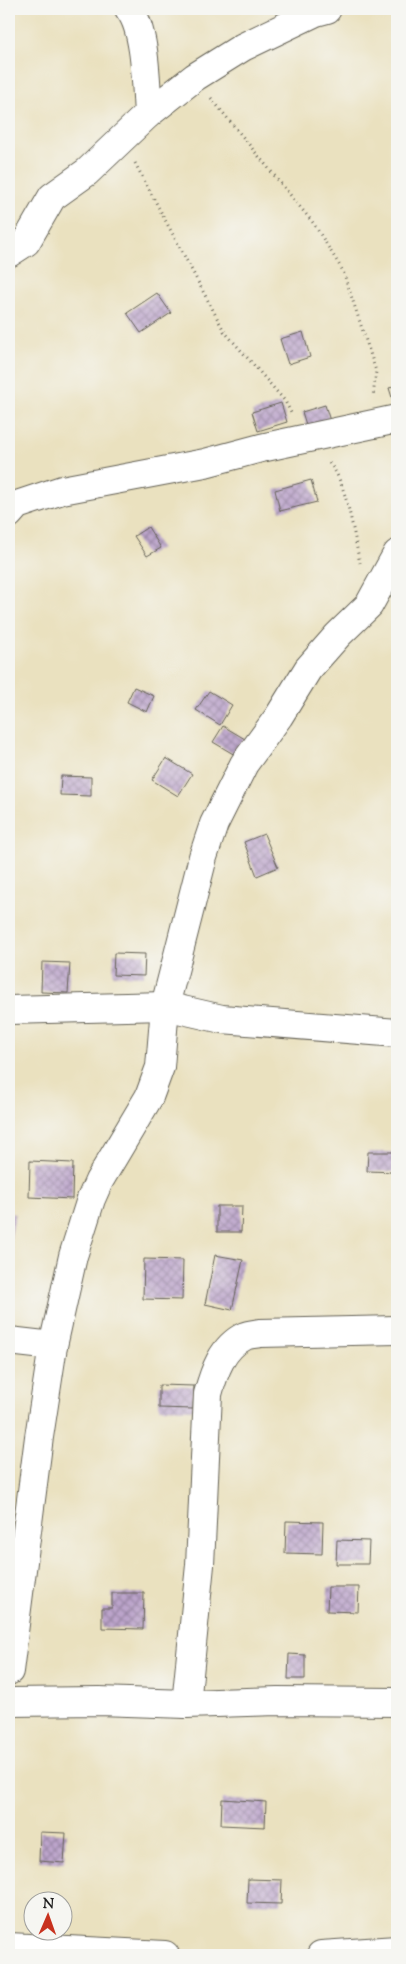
<svg xmlns="http://www.w3.org/2000/svg" width="406" height="1964" font-family="'Sorts Mill Goudy',serif">
  <style>
    .building { fill: url(#building-cross-hatch) }
    .lines { fill: none; stroke-linecap: round; stroke-linejoin: round }
    .minor-casing { stroke: #646155; stroke-width: 30 }
    .path { stroke: #646155; stroke-width: 3; stroke-dasharray: 1 4; stroke-linecap: butt }
    .minor { stroke: #fff; stroke-width: 28 }
  </style>
  <defs>
    <pattern id="building-cross-hatch" width="8" height="8" patternUnits="userSpaceOnUse" patternTransform="scale(1.25)"><rect width="8" height="8" fill="#bca4cb"/><path d="M0 0l8 8M0 8l8-8" fill="none" stroke="#9885a4"/></pattern>
  </defs>
  <rect width="100%" height="100%" fill="#f6f6f2"/>
  <filter id="ink" filterUnits="userSpaceOnUse"><feTurbulence type="fractalNoise" baseFrequency=".02" numOctaves="2"/><feDisplacementMap in="SourceGraphic" scale="10" xChannelSelector="R" yChannelSelector="G"/><feConvolveMatrix kernelMatrix="1 2 1 2 8 2 1 2 1" color-interpolation-filters="sRGB"/></filter>
  <filter id="wash" filterUnits="userSpaceOnUse"><feTurbulence type="fractalNoise" baseFrequency=".0096" numOctaves="4" result="noise"/><feDisplacementMap in="SourceGraphic" scale="20" xChannelSelector="R" yChannelSelector="G"/><feGaussianBlur stdDeviation="1.12" result="paint"/><feColorMatrix in="noise" values="0 0 0 0 0 0 0 0 0 0 0 0 0 0 0 0 0 1.4 0 .05"/><feComposite in="paint" operator="in"/></filter>
  <g filter="url(#wash)">
    <rect width="100%" height="100%" fill="#eae1bf"/>
    <g id="blocks">
      <g class="building">
        <polygon points="157,293 171,313 141,333 127,313"/>
        <polygon points="303,332 310,357 288,364 280,339"/>
        <polygon points="397,386 397,406 395,407 389,388"/>
        <polygon points="281,403 287,422 258,431 252,412"/>
        <polygon points="325,405 331,424 308,431 302,412"/>
        <polygon points="311,480 317,502 280,511 275,490"/>
        <polygon points="148,527 161,548 147,556 134,536"/>
        <polygon points="134,687 154,696 147,712 127,702"/>
        <polygon points="209,691 232,705 220,725 196,710"/>
        <polygon points="223,726 245,739 235,755 213,742"/>
        <polygon points="166,758 192,774 178,796 152,780"/>
        <polygon points="61,776 91,777 91,796 60,795"/>
        <polygon points="264,834 278,867 257,876 244,842"/>
        <polygon points="114,953 145,954 144,976 113,975"/>
        <polygon points="42,962 70,963 68,993 41,992"/>
        <polygon points="368,1152 397,1152 397,1172 367,1171"/>
        <polygon points="30,1161 73,1163 72,1199 29,1197"/>
        <polygon points="217,1206 242,1206 241,1232 217,1232"/>
        <polygon points="9,1213 15,1214 10,1243 9,1243"/>
        <polygon points="215,1255 243,1260 232,1310 205,1304"/>
        <polygon points="144,1259 183,1260 182,1300 143,1299"/>
        <polygon points="159,1385 194,1386 193,1409 159,1408"/>
        <polygon points="286,1521 323,1522 322,1554 285,1553"/>
        <polygon points="337,1540 369,1541 368,1564 336,1564"/>
        <polygon points="328,1587 359,1587 358,1612 327,1611"/>
        <polygon points="112,1593 144,1593 143,1629 102,1628 102,1608 112,1608"/>
        <polygon points="289,1654 305,1655 305,1679 288,1679"/>
        <polygon points="222,1799 266,1802 265,1827 221,1825"/>
        <polygon points="40,1832 66,1833 64,1863 39,1861"/>
        <polygon points="248,1879 282,1880 281,1904 247,1903"/>
      </g>
    </g>
  </g>
  <g filter="url(#ink)">
    <use href="#blocks" fill-opacity="0" stroke="#646155" stroke-width="1"/>
    <g class="lines">
      <g class="minor-casing">
        <g id="minor">
          <path d="M129 9C146 30 146 86 148 114"/>
          <polyline points="9,253 26,242 52,197 87,172 148,114 195,77 243,47 316,12 327,9"/>
          <polyline points="9,514 17,505 62,490 205,463 261,448 397,419"/>
          <polyline points="9,1010 165,1006 222,1019 397,1033"/>
          <polyline points="9,1341 53,1346"/>
          <polyline points="9,1671 39,1437 53,1346 73,1256 91,1199 99,1181 149,1097 160,1067 165,1006 203,857 214,824 244,764 279,716 308,669 338,635 369,605 397,554"/>
          <polyline points="9,1702 99,1701 186,1704 277,1701 397,1702"/>
          <path d="M186 1704 200 1565 208 1394C214 1372 222 1347 245 1336 249 1334 255 1334 260 1333L397 1330"/>
          <polyline points="9,1947 165,1955"/>
          <polyline points="321,1955 397,1950"/>
        </g>
      </g>
      <g class="path">
        <polyline points="211,98 314,224 343,271 376,371 373,397"/>
        <polyline points="135,163 224,331 285,401 291,413"/>
        <path d="M329 463C347 481 354 538 360 563"/>
      </g>
      <use href="#minor" class="minor"/>
    </g>
  </g>
  <rect width="406" height="1964" fill="none" stroke="#f6f6f2" stroke-width="30"/>
  <g transform="translate(48 1916) rotate(2)"><circle r="24" fill="#f6f6f2" stroke="#9f9f9c"/>
  <path d="M0-4L9 19L0 12L-9 19Z" fill="#c8321e"/>
  <text y="-8" font-size="14" font-weight="bold" text-anchor="middle" fill="#1c1c1c">N</text>
  </g>
</svg>
